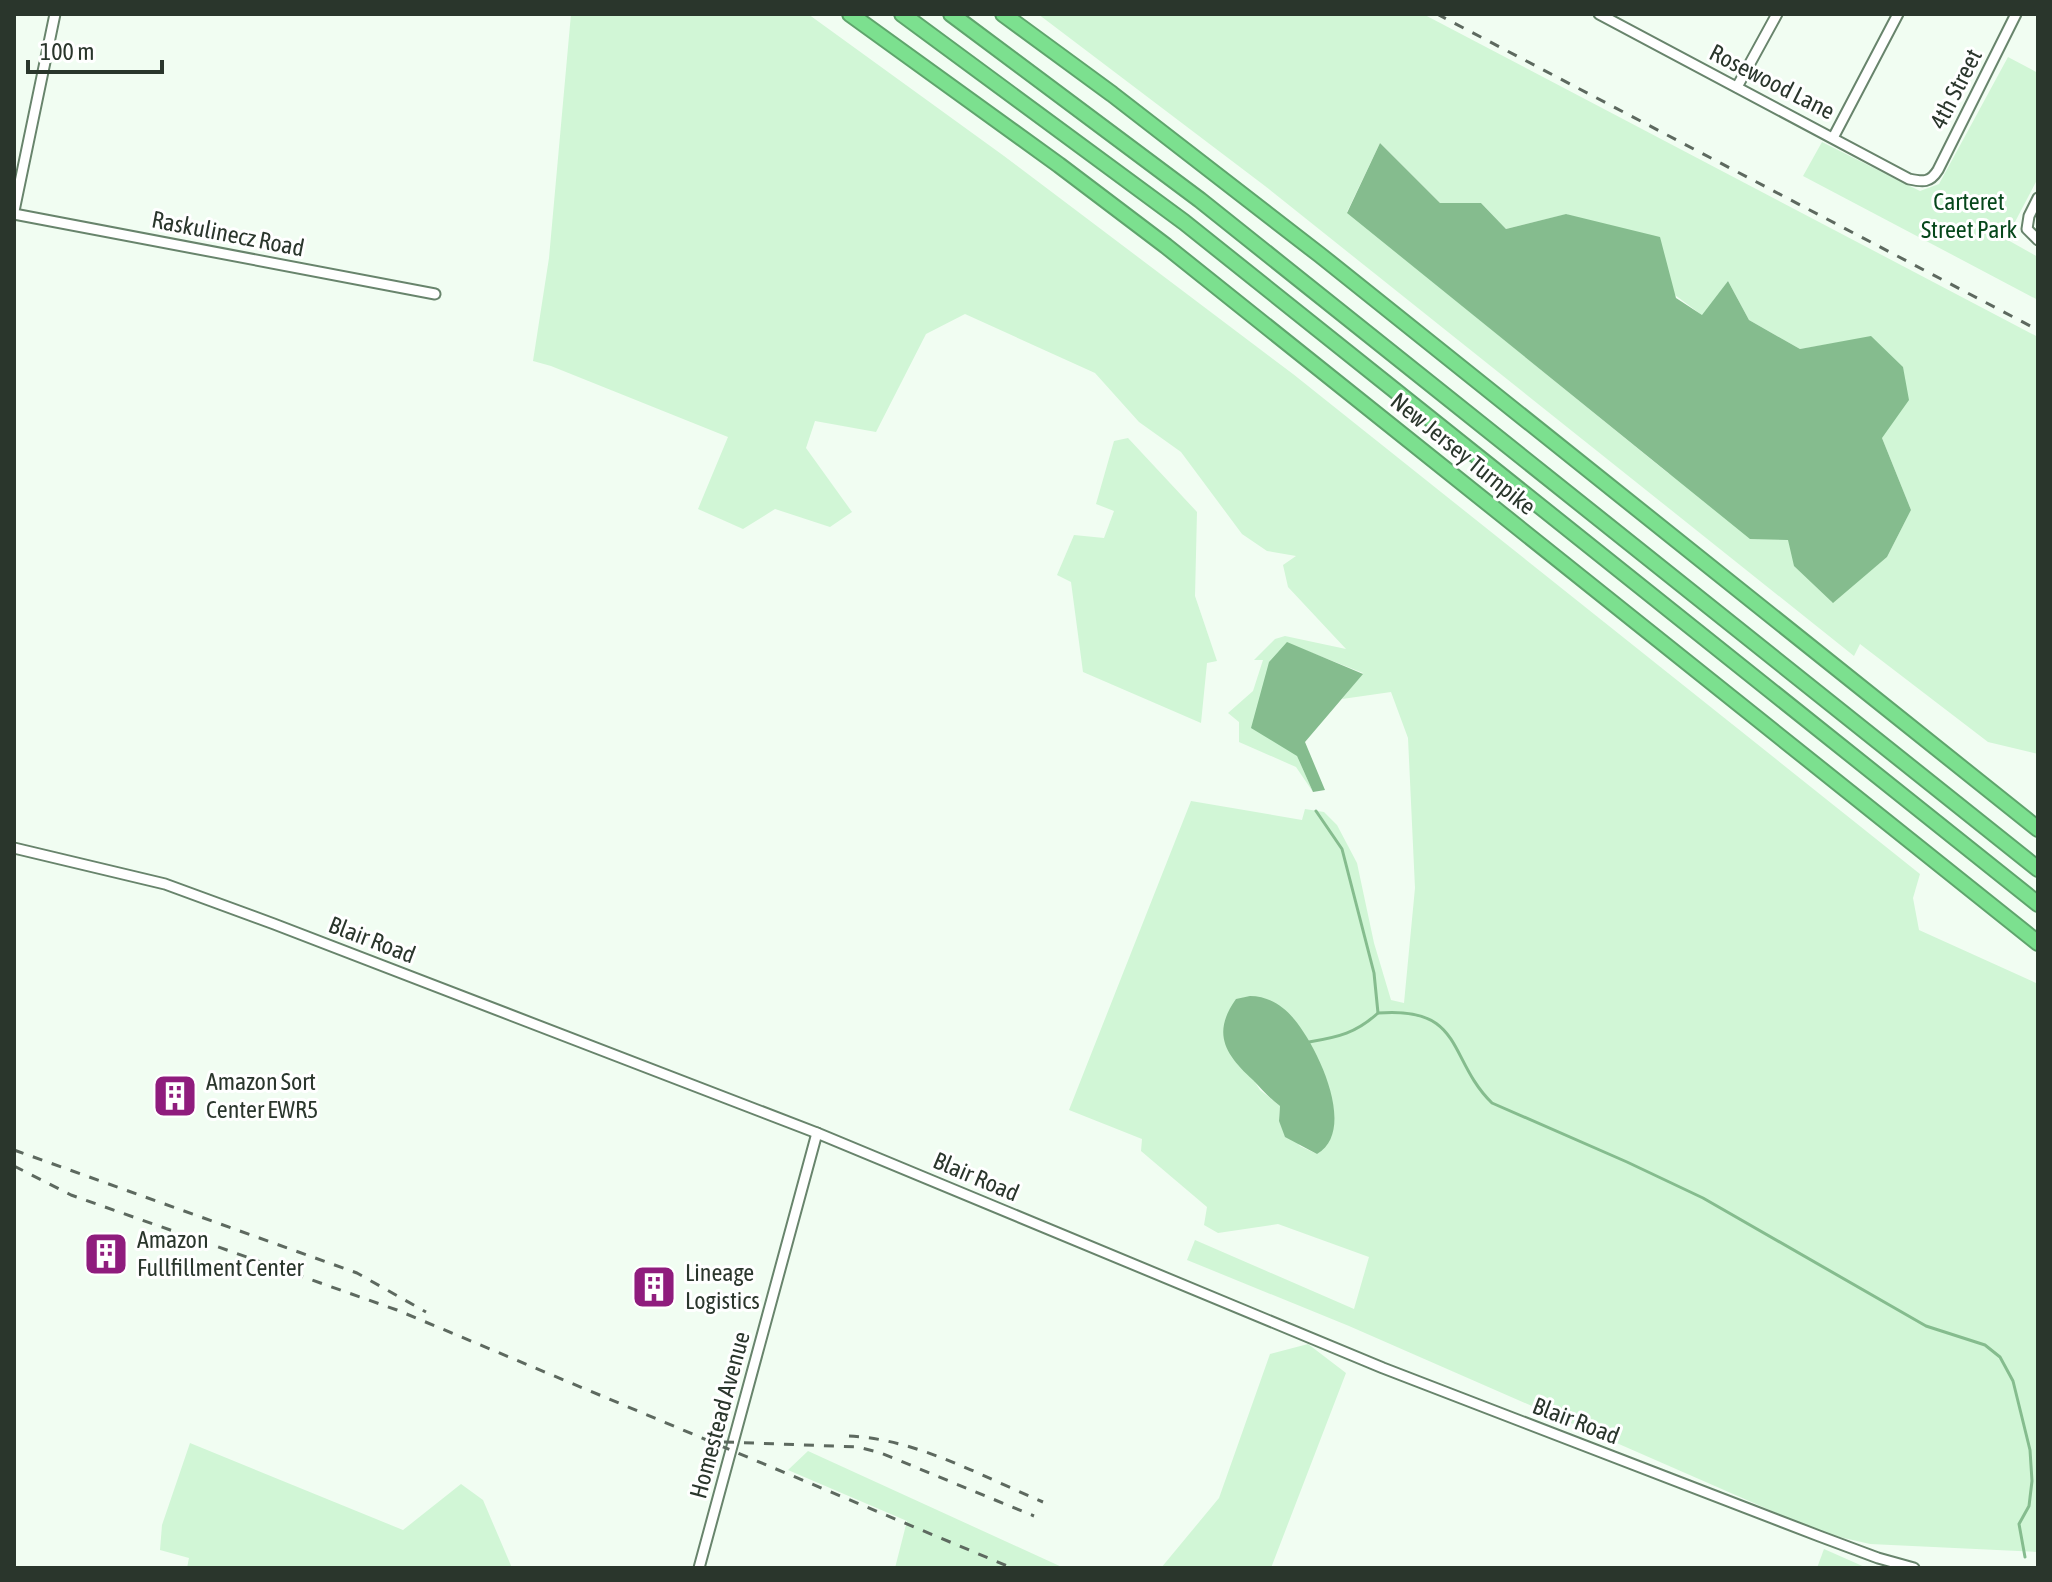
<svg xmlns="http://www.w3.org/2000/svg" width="2052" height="1582" font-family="'Asap Condensed',sans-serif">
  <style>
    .green { fill: #d1f6d6; fill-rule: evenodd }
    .water { fill: #85bc8e }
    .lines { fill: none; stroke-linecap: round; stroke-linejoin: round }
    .stream { stroke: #85bc8e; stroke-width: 3 }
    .minor-casing { stroke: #68846c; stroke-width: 13 }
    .highway-casing { stroke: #5fa46c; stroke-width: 18 }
    .minor { stroke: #fff; stroke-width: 9 }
    .highway { stroke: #7ce08f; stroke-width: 14 }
    .rail { stroke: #5d695f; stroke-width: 3; stroke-dasharray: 10 10; stroke-linecap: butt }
    .labels { text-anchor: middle; stroke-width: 6; stroke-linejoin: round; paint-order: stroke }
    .street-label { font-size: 24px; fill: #2a362c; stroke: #fff }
    .park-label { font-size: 24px; fill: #06471b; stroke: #fff }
    .poi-label { font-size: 24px; fill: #2a362c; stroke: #fff; text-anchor: start }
  </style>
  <rect width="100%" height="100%" fill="#f1fdf2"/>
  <g class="green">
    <path d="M571 14H808L1004 156 1293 374 1920 874 1913 898 1919 930 2036 983 2038 986V1552L1870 1544 1822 1533 1349 1326 1187 1260 1195 1240 1354 1309 1369 1257 1278 1224 1218 1233 1204 1225 1207 1207 1141 1151 1142 1139 1069 1110 1191 801 1302 820 1305 809 1324 812 1337 825 1357 863 1374 943 1391 1000 1404 1003 1415 888 1408 738 1391 692 1342 699 1363 673 1287 643 1297 756 1313 792 1296 767 1239 742V722L1228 713 1253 691 1263 660H1254L1275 639 1285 636 1346 649 1288 587 1283 565 1296 556 1267 551 1242 534 1181 452 1139 422 1095 373 965 314 926 334 876 432 815 421 806 448 852 512 830 527 775 509 743 529 698 509 728 437 551 366 533 361 549 258ZM1293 1018 1315 1053 1323 1074 1317 1154 1300 1146 1279 1121 1280 1106 1260 1090 1255 1082Z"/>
    <path d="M1038 14H1423L2038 337V754L1988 742 1860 644 1854 656 1265 186ZM1380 143 1440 203H1481L1506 229 1567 214 1703 316 1728 281 1749 320 1800 349 1871 337 1882 438 1911 510 1887 557 1832 602 1788 539 1668 473 1347 212Z"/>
    <polygon points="2008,57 2038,73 2038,178 2006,239 2038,257 2038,300 1803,176 1822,142 1920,191 1939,184"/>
    <polygon points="1128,438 1197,512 1195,596 1217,661 1207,663 1201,723 1083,672 1071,582 1057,575 1074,535 1104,538 1114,511 1096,504 1114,441"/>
    <polygon points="1308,1344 1346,1373 1271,1568 1161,1568 1219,1498 1270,1354"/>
    <polygon points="190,1443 403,1530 461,1484 483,1500 512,1568 187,1568 189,1558 160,1550 162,1525"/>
    <polygon points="808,1451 1064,1568 895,1568 907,1521 788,1470"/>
    <polygon points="1824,1549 1867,1568 1817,1568"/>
  </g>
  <g class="water">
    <polygon points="1380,143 1440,203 1481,203 1506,229 1566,214 1660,237 1676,298 1702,315 1728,281 1749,320 1800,349 1871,336 1903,367 1909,400 1882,438 1911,510 1887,557 1833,603 1794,566 1788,540 1750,539 1347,213"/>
    <polygon points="1287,642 1363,674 1305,742 1325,790 1313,792 1297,756 1251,728 1269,662"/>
    <path d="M1250 996C1267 996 1283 1005 1294 1019 1317 1046 1358 1130 1317 1154L1285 1137 1279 1121 1280 1106C1269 1098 1262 1089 1253 1080 1226 1055 1211 1034 1236 999Z"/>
  </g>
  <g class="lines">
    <g class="stream">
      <path d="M1378 1013C1465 1006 1447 1059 1492 1103L1627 1162 1703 1198 1926 1326 1985 1345 2000 1357 2013 1381 2030 1450 2032 1481 2029 1506 2019 1524 2025 1557"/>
      <path d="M1309 1042C1339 1037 1356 1033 1378 1013L1374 973 1342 849 1316 811"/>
    </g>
    <g class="minor-casing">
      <g id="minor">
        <path d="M1599 14 1909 179C1923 182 1930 183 1938 170L2016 14"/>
        <polyline points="1737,87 1777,14"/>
        <polyline points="1834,136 1898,14"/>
        <polyline points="2038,198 2029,216 2027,229 2038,240"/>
        <polyline points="14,211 55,14"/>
        <polyline points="14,214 435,294"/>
        <polyline points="14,848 165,884 274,924 817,1133 1383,1368 1819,1536 1878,1558 1914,1568"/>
        <polyline points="699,1568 817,1133"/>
      </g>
    </g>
    <g class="highway-casing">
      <g id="highway">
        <polyline points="850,14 1059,165 1166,246 2038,943"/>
        <polyline points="902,14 1184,222 2038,904"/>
        <polyline points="951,14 1200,200 2038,869"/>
        <polyline points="1003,14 1112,94 1320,255 2038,829"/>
      </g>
    </g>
    <use href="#minor" class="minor"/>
    <use href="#highway" class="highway"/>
    <g class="rail">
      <polyline points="1437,14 2038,330"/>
      <polyline points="14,1150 357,1273 426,1312"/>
      <polyline points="14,1166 71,1195 397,1310 1012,1568"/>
      <path d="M849 1436C917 1439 981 1476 1043 1502"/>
      <polyline points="724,1442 858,1447 881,1453 1034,1516"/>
    </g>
  </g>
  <defs>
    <g id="building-square" transform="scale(2.3)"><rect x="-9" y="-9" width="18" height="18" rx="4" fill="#8f1c7d" stroke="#fff"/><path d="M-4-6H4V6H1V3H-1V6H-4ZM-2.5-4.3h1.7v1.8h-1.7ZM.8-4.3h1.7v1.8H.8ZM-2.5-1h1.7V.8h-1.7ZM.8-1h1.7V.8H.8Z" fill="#fff"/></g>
  </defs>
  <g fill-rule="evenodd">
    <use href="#building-square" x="175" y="1096"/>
    <use href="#building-square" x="106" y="1254"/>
    <use href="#building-square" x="654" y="1287"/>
  </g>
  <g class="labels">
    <g class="street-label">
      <text transform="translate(1772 82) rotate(27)" y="8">Rosewood Lane</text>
      <text transform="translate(1956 89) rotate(-63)" y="8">4th Street</text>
      <text transform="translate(228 234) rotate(11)" y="8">Raskulinecz Road</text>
      <text transform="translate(1463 454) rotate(39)" y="8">New Jersey Turnpike</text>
      <text transform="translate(372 940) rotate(21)" y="8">Blair Road</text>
      <text transform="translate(976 1177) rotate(23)" y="8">Blair Road</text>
      <text transform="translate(720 1415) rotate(-75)" y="8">Homestead Avenue</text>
      <text transform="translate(1576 1421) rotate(21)" y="8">Blair Road</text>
    </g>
    <g class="park-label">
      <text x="1969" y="210">Carteret<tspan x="1969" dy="28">Street Park</tspan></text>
    </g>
    <g class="poi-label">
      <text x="206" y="1090">Amazon Sort<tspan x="206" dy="28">Center EWR5</tspan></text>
      <text x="137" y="1248">Amazon<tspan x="137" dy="28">Fullfillment Center</tspan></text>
      <text x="685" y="1281">Lineage<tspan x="685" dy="28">Logistics</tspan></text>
    </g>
  </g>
  <rect width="2052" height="1582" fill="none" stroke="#2a362c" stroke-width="32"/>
  <path d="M28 60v12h134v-12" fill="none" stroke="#2a362c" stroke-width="4"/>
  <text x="40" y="60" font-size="24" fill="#2a362c" stroke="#ffffff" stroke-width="6" paint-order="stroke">100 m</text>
</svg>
